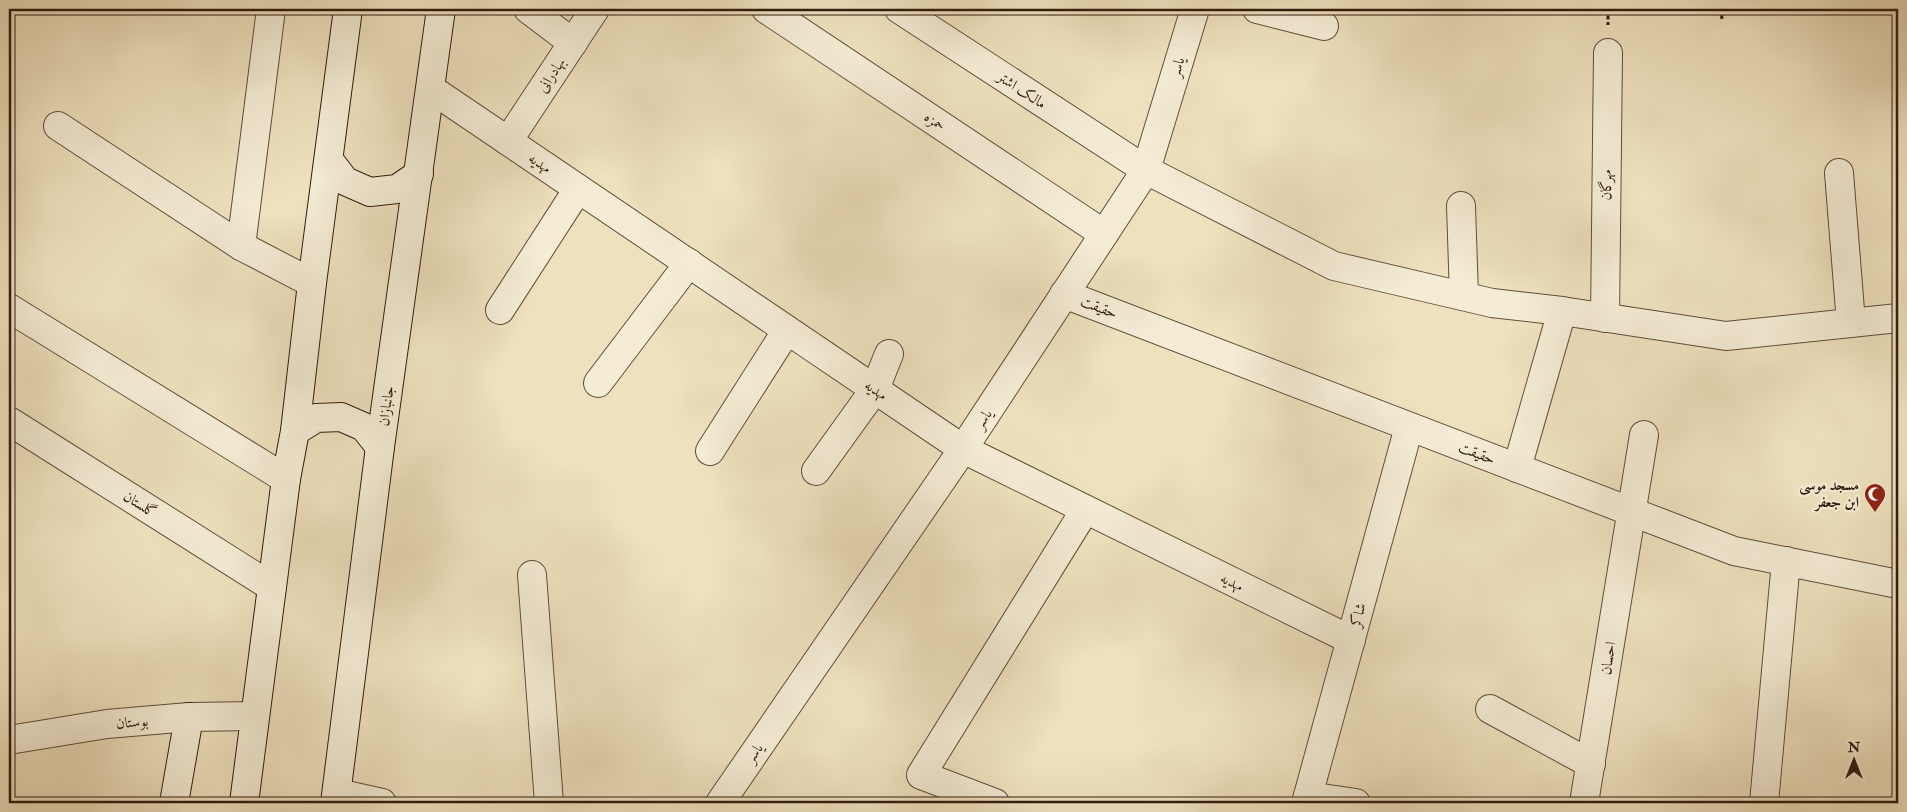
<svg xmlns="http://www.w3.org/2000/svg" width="1907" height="812" font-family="'IM FELL Double Pica',Amiri,serif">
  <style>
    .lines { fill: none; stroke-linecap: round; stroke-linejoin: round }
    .street-casing { stroke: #604d3c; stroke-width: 30 }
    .secondary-casing { stroke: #311c10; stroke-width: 30 }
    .path { stroke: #311c10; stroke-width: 3; stroke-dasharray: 4 2.5; stroke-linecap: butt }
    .street { stroke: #f4ecd5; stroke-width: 28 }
    .secondary { stroke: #f4ecd5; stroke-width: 28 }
    .labels { text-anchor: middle; stroke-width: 4.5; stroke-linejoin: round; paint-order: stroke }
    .street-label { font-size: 15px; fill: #311c10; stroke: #f4ecd5 }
    .poi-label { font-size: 15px; font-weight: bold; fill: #311c10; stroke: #f4ecd5; text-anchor: end }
  </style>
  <rect width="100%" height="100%" fill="#eee1be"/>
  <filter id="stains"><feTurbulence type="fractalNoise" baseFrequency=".004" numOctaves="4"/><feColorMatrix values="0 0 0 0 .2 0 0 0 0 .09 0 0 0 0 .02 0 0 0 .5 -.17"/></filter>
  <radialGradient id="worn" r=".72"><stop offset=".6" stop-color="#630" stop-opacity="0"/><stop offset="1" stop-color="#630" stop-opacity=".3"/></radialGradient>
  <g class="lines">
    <g class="street-casing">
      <g id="street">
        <polyline points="528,9 573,43"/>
        <polyline points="766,9 1104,234"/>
        <polyline points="899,9 1146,170 1334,266 1492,303 1562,311 1726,336 1898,318"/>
        <polyline points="1257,9 1324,26"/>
        <polyline points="431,89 963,449 1351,640"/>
        <polyline points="58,126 241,246 312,283"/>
        <polyline points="508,141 595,9"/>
        <polyline points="1839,173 1851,323"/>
        <polyline points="1461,206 1464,296"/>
        <polyline points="241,246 271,9"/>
        <polyline points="1064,294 1734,551 1898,584"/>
        <polyline points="9,308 286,479"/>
        <polyline points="500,310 578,189"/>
        <polyline points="1605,318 1608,53"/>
        <polyline points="598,383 689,263"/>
        <polyline points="9,421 272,587"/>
        <polyline points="710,451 787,330"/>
        <polyline points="1517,468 1562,311"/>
        <polyline points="816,471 875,389 889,354"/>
        <polyline points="532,575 549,803"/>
        <polyline points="1490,709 1591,764"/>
        <polyline points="9,740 107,724 189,717 255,716"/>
        <polyline points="337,793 382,803"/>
        <polyline points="1308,796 1356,803"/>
        <polyline points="720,803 963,449 1146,170 1195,9"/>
        <polyline points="995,803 921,775 1085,510"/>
        <polyline points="1306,803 1409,427"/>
        <polyline points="1584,803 1644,435"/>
        <polyline points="1764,803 1786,561"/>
      </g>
    </g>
    <g class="secondary-casing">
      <g id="secondary">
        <polyline points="329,160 345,181 370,192 397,189 419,174"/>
        <polyline points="295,431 316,418 341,417 364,427 380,447"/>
        <polyline points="174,803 189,717"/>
        <polyline points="244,803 286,479 295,431 312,283 348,9"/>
        <polyline points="335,803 380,447 441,9"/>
      </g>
    </g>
    <g class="path">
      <polyline points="1608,9 1608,25"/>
      <polyline points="1721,9 1722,19"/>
    </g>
    <use href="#street" class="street"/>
    <use href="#secondary" class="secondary"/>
  </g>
  <defs>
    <g id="mosque-pin" transform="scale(1.125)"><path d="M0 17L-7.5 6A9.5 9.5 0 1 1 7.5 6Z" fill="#8f2418" stroke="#f4ecd5"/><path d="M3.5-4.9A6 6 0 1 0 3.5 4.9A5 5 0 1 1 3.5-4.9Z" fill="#fff"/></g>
  </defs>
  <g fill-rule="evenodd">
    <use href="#mosque-pin" x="1875" y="494"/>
  </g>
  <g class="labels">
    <g class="street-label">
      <text transform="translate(1177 67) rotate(-73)" y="5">یاسر</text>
      <text transform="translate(551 75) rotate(-57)" y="5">بهادرانی</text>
      <text transform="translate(1022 90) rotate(33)" y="5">مالک اشتر</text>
      <text transform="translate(935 121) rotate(34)" y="5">حمزه</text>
      <text transform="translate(540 163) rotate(34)" y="5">مهدیه</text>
      <text transform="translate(1606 185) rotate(-89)" y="5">مهرگان</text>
      <text transform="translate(1099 307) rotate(21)" y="5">حقیقت</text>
      <text transform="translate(876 390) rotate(34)" y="5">مهدیه</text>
      <text transform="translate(386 406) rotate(-82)" y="5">جانبازان</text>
      <text transform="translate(983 419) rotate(-57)" y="5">یاسر</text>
      <text transform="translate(1477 453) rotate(21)" y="5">حقیقت</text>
      <text transform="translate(140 504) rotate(32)" y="5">گلستان</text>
      <text transform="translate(1232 582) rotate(26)" y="5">مهدیه</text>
      <text transform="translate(1358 615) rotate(-75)" y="5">شاکر</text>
      <text transform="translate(1608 658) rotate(-81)" y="5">احسان</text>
      <text transform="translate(132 722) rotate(-5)" y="5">بوستان</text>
      <text transform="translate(754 753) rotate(-56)" y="5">یاسر</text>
    </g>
    <g class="poi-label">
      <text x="1859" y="490">مسجد موسی<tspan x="1859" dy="17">ابن جعفر</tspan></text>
    </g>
  </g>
  <rect width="1907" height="812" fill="none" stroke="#eee1be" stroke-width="30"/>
  <rect x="10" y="10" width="1887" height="792" fill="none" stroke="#311c10" stroke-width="2.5"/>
  <rect x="15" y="15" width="1877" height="782" fill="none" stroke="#311c10"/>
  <g transform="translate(1854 760)" stroke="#f4ecd5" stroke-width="4" paint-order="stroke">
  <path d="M0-4L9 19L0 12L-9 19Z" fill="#311c10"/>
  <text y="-8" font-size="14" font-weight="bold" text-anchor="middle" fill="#311c10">N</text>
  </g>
  <rect width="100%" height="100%" filter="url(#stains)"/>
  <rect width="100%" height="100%" fill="url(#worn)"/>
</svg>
